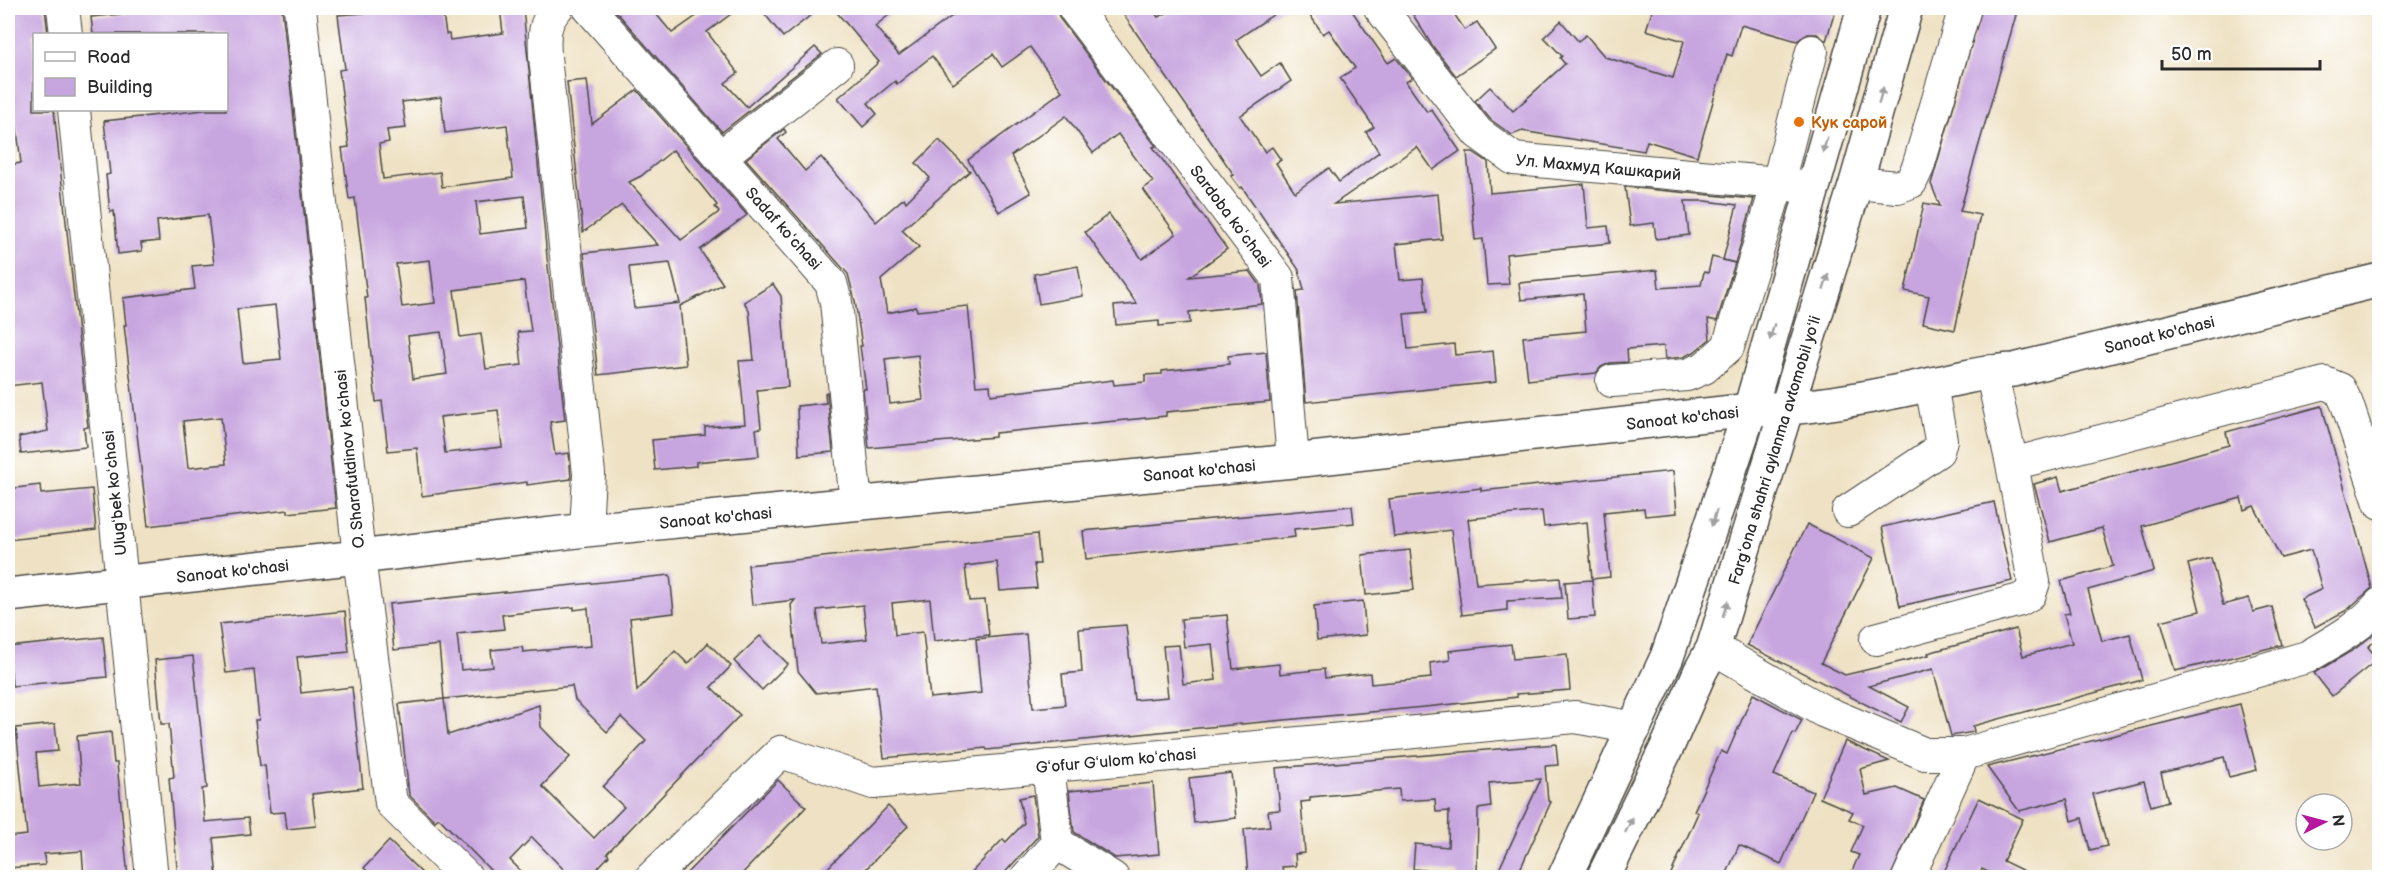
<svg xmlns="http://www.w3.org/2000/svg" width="2387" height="885" font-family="'Balsamiq Sans',sans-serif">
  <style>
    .building { fill: #c7a5df; fill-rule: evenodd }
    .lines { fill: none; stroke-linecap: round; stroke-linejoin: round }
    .minor-casing { stroke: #484642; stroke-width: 34 }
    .major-casing { stroke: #484642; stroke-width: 36 }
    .highway-casing { stroke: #484642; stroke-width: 36 }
    .minor { stroke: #fff; stroke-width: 32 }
    .major { stroke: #fff; stroke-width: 33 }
    .highway { stroke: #fff; stroke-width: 33 }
    .oneway { fill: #a0a0a0 }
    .food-dot { fill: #e8710a; stroke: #fff; stroke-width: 2 }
    .labels { text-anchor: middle; stroke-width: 5; stroke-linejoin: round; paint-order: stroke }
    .food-label { font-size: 16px; font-weight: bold; fill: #c56008; stroke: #fff; text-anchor: start }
    .street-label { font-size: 16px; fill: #2b2b2b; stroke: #fff }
  </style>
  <rect width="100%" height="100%" fill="#fff"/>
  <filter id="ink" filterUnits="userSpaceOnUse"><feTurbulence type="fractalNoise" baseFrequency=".0167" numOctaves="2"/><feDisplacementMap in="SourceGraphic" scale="12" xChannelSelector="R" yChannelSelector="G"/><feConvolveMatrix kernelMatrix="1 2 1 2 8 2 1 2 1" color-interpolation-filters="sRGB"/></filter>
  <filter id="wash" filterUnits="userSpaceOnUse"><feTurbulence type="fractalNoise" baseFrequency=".008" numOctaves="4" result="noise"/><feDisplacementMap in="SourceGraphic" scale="24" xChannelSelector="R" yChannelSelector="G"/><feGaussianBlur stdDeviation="1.35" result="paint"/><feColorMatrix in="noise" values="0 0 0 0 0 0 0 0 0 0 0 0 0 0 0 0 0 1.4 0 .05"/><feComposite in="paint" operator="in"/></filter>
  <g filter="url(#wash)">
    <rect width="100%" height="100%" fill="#efe2c4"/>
    <g id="blocks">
      <g class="building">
        <polygon points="21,8 45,8 48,34 34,34 34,110 54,110 88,427 84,428 86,447 21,454 19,437 48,431 42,382 8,386 8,165 21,163 11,80 8,81 8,10"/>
        <path d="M181 8H282L336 508 288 513V510L148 526 124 325H126L123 298 195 289 192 266 214 264 208 215 157 221 159 241 141 243 142 251 118 254 114 211 110 212 106 175 110 174 104 121 205 110H226V34H93L91 17ZM275 305 281 359 243 363 237 309ZM221 417 226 464 188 468 183 421Z"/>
        <path d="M442 8 446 34H449L450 40 503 33 500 8H523L547 257 565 420 550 422 555 455 569 453 571 479 527 485V482L422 496 417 448 388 451 382 401 376 402 365 298H367L355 198 349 199 342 148 349 147 339 70 345 69 338 15 391 11V14ZM441 97 445 133 507 125 513 178 442 187 440 172 383 179 379 144 389 142 387 130 406 128 402 102ZM524 196 528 228 480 234 476 202ZM430 260 435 303 402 307 396 264ZM524 281 531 331 518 332 522 365 486 369 481 334 460 337 454 290ZM441 332 447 374 413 379 408 336ZM498 410 502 447 445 453 440 417Z"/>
        <polygon points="613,8 651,8 672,33 708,8 739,8 707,32 738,73 725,83 747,107 815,47 822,54 722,132"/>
        <polygon points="760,8 820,8 783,37"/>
        <polygon points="833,8 898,8 875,26 899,55 963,8 1056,8 1060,19 1156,146 1153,147 1227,249 1189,277 1250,271 1260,285 1262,304 1189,312 1190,323 1159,326 1159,321 1116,325 1114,306 1137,304 1085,232 1109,214 1142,259 1176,234 1143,189 1153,182 1118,134 1093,153 1066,116 1011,156 1031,193 999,212 968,160 1062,91 1030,47 1002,67 993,54 953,84 932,56 897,84 895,81 868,103 877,114 863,127 838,98 879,62"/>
        <polygon points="1119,8 1152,8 1158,17 1177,8 1283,8 1236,40 1261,76 1280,63 1291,81 1240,116 1265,152 1272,147 1281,160 1276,163 1295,192 1329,168 1339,182 1379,152 1366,132 1374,127 1340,78 1355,68 1329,30 1323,34 1305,8 1350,8 1388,63 1396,58 1412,78 1406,82 1427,112 1431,109 1460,151 1433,170 1417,147 1334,204 1438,194 1442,239 1396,244 1400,280 1423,278 1427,312 1404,314 1408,349 1454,344 1455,355 1493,351 1496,382 1306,402 1297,291 1304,290 1299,270 1242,187 1240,188 1231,176 1234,175"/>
        <polygon points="1409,8 1450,8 1465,30 1477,22 1495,49 1456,76 1431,44"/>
        <polygon points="1653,8 1836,8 1826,41 1817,34 1808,34 1797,41 1741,25 1732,56 1727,54 1697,156 1647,141 1644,151 1522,131 1512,135 1491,120 1475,101 1490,87 1513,111 1565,64 1560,58 1562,56 1544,37 1561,21 1578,41 1586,35 1605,57 1673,78 1684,41 1646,30"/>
        <polygon points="1982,8 2018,8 1960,211 1980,215 1955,330 1923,323 1929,296 1905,291 1924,203 1940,206 1931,184"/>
        <path d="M587 80 592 124 637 90 747 215 700 250 723 284 680 306 686 365 598 375 584 253 658 245 622 205 583 232 567 82ZM673 150 717 205 715 207 719 212 681 240 629 182 641 176ZM670 263 680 303 634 308 629 267Z"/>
        <path d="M784 129 786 132 778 139 805 171 821 157 876 222 904 198 906 202 930 178 916 163 939 140 970 171 902 230 919 247 881 280 887 313 916 307 917 311 968 306 976 386 990 385 991 395 1113 380 1114 385 1145 382V375L1162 374V371L1229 364 1228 356 1266 352 1270 402 1166 412V416L995 433V437L869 448 863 389H866L860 346H862L855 301 848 274 746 159ZM918 355 923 400 890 404 885 359Z"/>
        <polygon points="1467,152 1473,152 1488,162 1490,193 1584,184 1588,228 1608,226 1610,243 1506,254 1509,284 1487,285 1483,239 1475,240"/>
        <polygon points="1625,187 1754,199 1735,263 1723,260 1737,205 1706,201 1685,201 1689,235 1656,239 1654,223 1630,226"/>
        <polygon points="1712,257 1735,263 1717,321 1708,319 1710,339 1694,352 1683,357 1665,359 1664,346 1627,349 1628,362 1610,363 1601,367 1596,373 1528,380 1523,337 1586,331 1583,294 1521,300 1519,283 1657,270 1659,288 1701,285 1704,272 1708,273"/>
        <polygon points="1078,266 1083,296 1039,304 1034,274"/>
        <polygon points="773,284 781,296 788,387 757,390 761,428 756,429 759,456 696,462 696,466 655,470 652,440 705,435 705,427 745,424 739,361 754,360 749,310 744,302"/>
        <polygon points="827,392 833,452 799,455 797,406 826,403 825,393"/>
        <polygon points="2322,406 2372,588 2347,610 2315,627 2301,599 2322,589 2311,550 2281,558 2254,506 2244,510 2241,498 2142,526 2154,571 2088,590 2102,641 2130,634 2142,680 1973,726 1974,732 1951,736 1933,669 1869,686 1909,707 1901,722 1747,645 1807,524 1874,558 1821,663 1845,675 1929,655 1928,653 2016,629 2023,656 2072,643 2064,614 2070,613 2061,581 2113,566 2102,528 2050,542 2034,484 2058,477 2062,491 2229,445 2226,432"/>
        <polygon points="1673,471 1677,513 1645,516 1644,508 1604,512 1610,577 1592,579 1587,522 1544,527 1542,511 1468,519 1476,584 1560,578 1562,598 1507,601 1507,610 1462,615 1451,530 1394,537 1389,499 1481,488 1481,491"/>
        <polygon points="40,485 41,494 92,489 96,530 8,540 8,489"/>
        <polygon points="1994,502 2012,581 1900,606 1882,527"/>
        <polygon points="1352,506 1354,523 1294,529 1295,537 1086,559 1083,531"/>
        <path d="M1037 534 1040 564H1034L1037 588 1000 591 997 562 965 566 969 601 985 600 989 635 934 641 930 599 892 603 895 635 923 632 930 698 981 693 976 639 1026 634 1033 708 1065 705 1062 674 1082 672 1079 629 1126 625 1134 700 1168 697 1163 646 1179 645 1183 684 1216 680 1212 644 1184 647 1181 619 1227 615 1233 669 1279 664 1280 674 1324 669 1325 678 1370 673 1371 684 1431 678 1430 663 1450 660 1449 651 1511 644 1513 659 1567 654 1570 690 1516 694 1517 697 1435 706 1188 729 987 750 986 748 884 758 876 686 816 693 798 671 791 605 795 600 752 605 748 565ZM863 605 867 639 821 644 817 610Z"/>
        <polygon points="1410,550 1414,590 1366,595 1362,555"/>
        <polygon points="2211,558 2223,605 2249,598 2253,612 2272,607 2282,645 2175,671 2161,621 2200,611 2188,564"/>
        <path d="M670 575 674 613 630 618 637 691 675 651 688 664 708 643 731 666 711 687 740 715 607 853 609 856 588 878H572L532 837 510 860 528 878H498L439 818 435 821 409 795 399 704 444 699 439 645 394 650 389 604ZM574 607V610L588 608 591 646 523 652 522 647 491 650 493 667 461 670 457 634 504 629 502 615ZM572 686 575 700 607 732 621 717 646 741 603 787 624 807 594 838 542 786 570 757 541 727 539 705 448 735 444 699Z"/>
        <polygon points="1592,580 1595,617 1568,619 1565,582"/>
        <polygon points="1363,601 1366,635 1317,640 1314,606"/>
        <polygon points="345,611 349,652 297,657 301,693 352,687 363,788 312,794 316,826 287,829 285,812 270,813 265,765 260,766 255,720 259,720 254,670 226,673 219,624"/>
        <polygon points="2379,630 2379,637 2368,647 2378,659 2332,696 2314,673 2355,649"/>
        <polygon points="760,636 788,664 762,690 734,661"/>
        <polygon points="103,637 107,677 12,686 11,672 8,673 8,647"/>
        <polygon points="193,656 207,788 202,789 205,822 248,818 250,834 213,838 217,878 178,878 169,778 174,777 169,724 161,724 155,660"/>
        <polygon points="1753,694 1802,720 1795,734 1793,733 1774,775 1813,792 1781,864 1739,845 1725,878 1669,878 1698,813 1694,811 1721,751 1727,754"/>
        <polygon points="2240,704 2257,770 2229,777 2224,757 2161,773 2168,801 2151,806 2144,781 2093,794 2107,846 2090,850 2082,818 2072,821 2067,799 2019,811 1987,767"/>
        <polygon points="55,724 58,751 36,753 39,787 81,783 77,736 111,732 114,763 117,763 128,878 84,878 82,851 44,854 45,865 8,868 8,837 27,835 16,728"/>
        <polygon points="1845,741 1889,761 1860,769 1866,795 1897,788 1924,800 1890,878 1849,878 1859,855 1851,852 1863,825 1849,819 1853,812 1820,798"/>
        <polygon points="1556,744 1558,765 1545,766 1548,801 1551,802 1516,878 1495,878 1541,779 1489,783 1491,807 1478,809 1477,878 1456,878 1458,873 1413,869 1415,844 1448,847 1449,811 1436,812 1435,799 1400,801 1399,789 1310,797 1310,801 1301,802 1305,853 1295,854 1296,866 1282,867 1283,873 1248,876 1244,829 1270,826 1268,811 1280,810 1276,768"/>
        <polygon points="1231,773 1236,818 1194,823 1189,778"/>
        <polygon points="778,780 806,807 759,856 738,878 682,878"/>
        <polygon points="1153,783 1159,854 1115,858 1074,832 1069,791"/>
        <polygon points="1033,795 1038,836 1000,878 966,878 1003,839 1006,842 1024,823 1019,798"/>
        <polygon points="1979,798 2023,819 2003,861 2038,878 2000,878 1982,869 1978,878 1941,878"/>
        <polygon points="888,806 908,826 857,878 818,878"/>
        <polygon points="389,841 427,878 374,878 364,868"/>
      </g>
    </g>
  </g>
  <g filter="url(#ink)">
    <use href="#blocks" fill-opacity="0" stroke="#484642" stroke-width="1.5"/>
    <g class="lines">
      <g class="minor-casing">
        <g id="minor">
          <polyline points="63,8 66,34"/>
          <polyline points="300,8 359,557 391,803 467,878"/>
          <path d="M557 8C543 23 544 37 545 57L589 474 586 530"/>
          <polyline points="589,8 831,283 836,302 856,504"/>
          <polyline points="1074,8 1278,278 1293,461"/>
          <path id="s1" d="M1380 8 1478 133 1514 159 1778 183 1812 189"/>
          <polyline points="74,110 152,878"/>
          <polyline points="720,157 837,65"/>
          <polyline points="1856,183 1898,187 1911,182 1918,167 1965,8"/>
          <polyline points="1991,371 2012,464 2325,383 2340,389 2347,404 2380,503"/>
          <polyline points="1612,381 1687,375 1704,368 1728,347 1778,183 1812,51"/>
          <polyline points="1848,511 1938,451 1941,440 1931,385"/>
          <polyline points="1876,639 2020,600 2030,594 2034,582 2012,464"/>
          <path d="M1713 648 1823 711 1925 754H1964L2307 657C2332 642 2361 627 2380 604"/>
          <polyline points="1057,843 1113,878"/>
          <polyline points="651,878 781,752 873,783 1575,717 1635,728"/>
          <polyline points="1026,878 1057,843 1048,766"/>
          <polyline points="1908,878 1964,754"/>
        </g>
      </g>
      <g class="major-casing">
        <g id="major">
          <path id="s2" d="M8 595 359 557 586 530 1293 461 1750 410C1810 409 1873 397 1932 384 1960 379 1985 371 2014 370L2380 280"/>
        </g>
      </g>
      <g class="highway-casing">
        <g id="highway">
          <polyline points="1564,878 1667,657 1750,410 1864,8"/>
          <polyline points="1603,878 1668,745 1700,672 1713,648 1856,183 1906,8"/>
        </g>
      </g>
      <use href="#minor" class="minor"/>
      <use href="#major" class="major"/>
      <use href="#highway" class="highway"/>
    </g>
    <defs><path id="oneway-solid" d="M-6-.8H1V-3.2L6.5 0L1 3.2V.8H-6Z" transform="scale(1.5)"/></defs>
    <g class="oneway">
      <use href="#oneway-solid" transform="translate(1881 95) rotate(-74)"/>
      <use href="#oneway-solid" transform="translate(1825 145) rotate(106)"/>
      <use href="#oneway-solid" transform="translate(1826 282) rotate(-73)"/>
      <use href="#oneway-solid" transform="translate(1772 332) rotate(106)"/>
      <use href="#oneway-solid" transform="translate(1714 518) rotate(108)"/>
      <use href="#oneway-solid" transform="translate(1725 609) rotate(-73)"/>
      <use href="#oneway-solid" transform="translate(1629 825) rotate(-64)"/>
    </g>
  </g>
  <circle class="food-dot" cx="1799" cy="122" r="6"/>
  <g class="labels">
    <g class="food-label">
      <text x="1811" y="128">Кук сарой</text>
    </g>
    <g class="street-label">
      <text dy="6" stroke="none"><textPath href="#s1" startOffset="288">Ул. Махмуд Кашкарий</textPath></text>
      <text transform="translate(1231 216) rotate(53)" y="6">Sardoba koʻchasi</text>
      <text transform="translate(784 228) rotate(48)" y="6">Sadaf koʻchasi</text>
      <text dy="6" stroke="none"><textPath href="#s2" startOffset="2169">Sanoat ko'chasi</textPath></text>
      <text dy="6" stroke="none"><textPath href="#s2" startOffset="1684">Sanoat ko'chasi</textPath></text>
      <text transform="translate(1774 450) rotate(-73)" y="6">Fargʻona shahri aylanma avtomobil yoʻli</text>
      <text transform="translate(349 459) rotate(-96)" y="6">O. Sharofutdinov koʻchasi</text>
      <text dy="6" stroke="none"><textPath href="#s2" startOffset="1198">Sanoat ko'chasi</textPath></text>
      <text transform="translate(114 493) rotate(-96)" y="6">Ulugʻbek koʻchasi</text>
      <text dy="6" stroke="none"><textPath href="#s2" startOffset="712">Sanoat ko'chasi</textPath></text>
      <text dy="6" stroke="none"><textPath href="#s2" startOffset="226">Sanoat ko'chasi</textPath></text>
      <text transform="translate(1116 760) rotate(-5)" y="6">Gʻofur Gʻulom koʻchasi</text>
    </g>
  </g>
  <rect width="2387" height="885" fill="none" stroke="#fff" stroke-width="30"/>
  <rect x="33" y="33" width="195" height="78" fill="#ffffff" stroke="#aaaaaa" stroke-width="1.5"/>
  <rect x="45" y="52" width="30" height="9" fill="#ffffff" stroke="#aaaaaa" stroke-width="1.5"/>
  <text x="87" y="63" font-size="18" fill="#2b2b2b">Road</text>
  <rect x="45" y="78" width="30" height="18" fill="#c7a5df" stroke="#aaaaaa" stroke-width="1.5"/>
  <text x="87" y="93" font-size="18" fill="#2b2b2b">Building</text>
  <g transform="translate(2324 822) rotate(84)"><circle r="28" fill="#ffffff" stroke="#aaaaaa" stroke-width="1.5"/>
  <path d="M0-4.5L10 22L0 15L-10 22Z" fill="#b5179e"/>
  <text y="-9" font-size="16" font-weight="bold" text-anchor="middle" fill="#2b2b2b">N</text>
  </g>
  <path d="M2162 60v9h158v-9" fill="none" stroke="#2b2b2b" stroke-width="3"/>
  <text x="2171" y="60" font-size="18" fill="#2b2b2b" stroke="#ffffff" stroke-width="4.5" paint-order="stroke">50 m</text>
</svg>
